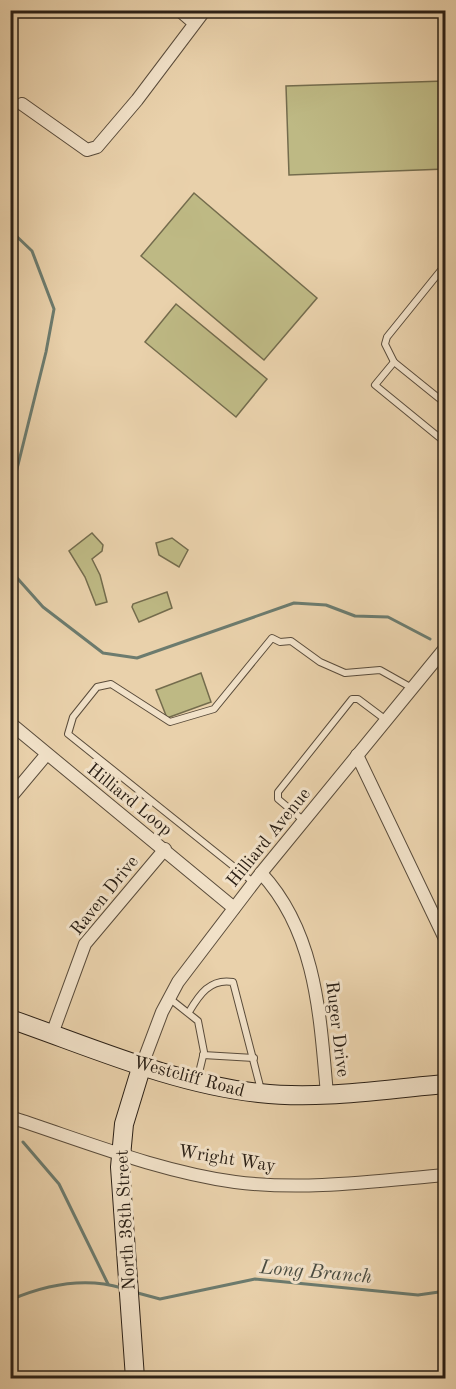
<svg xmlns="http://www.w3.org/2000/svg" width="456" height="1389" font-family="'Old Standard TT',serif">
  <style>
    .green { fill: #beb984; stroke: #746c4d; stroke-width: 1.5 }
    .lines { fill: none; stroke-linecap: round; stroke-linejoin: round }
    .stream { stroke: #6c7b6e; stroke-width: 3 }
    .lane-casing { stroke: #5a4c3b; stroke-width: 8 }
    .street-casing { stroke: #5a4c3b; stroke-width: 14 }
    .secondary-casing { stroke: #2b2016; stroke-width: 20 }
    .lane { stroke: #f1e1c8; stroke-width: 6 }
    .street { stroke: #f1e1c8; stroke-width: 12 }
    .secondary { stroke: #f1e1c8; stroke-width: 18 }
    .labels { text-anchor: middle; stroke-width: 6; stroke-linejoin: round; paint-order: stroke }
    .street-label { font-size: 18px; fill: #2b2016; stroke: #f1e1c8 }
    .water-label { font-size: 20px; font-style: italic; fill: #4b4d42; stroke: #f1e1c8 }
  </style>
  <rect width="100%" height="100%" fill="#e9d1ab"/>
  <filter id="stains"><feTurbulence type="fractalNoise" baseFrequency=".00333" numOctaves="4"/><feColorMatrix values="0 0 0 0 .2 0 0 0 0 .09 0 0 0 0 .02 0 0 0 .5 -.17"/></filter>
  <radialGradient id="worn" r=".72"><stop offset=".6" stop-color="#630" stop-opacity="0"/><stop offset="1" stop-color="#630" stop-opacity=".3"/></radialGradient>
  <g class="green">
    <polygon points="445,81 445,169 289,175 286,86"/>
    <polygon points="194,193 317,298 264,360 141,256"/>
    <polygon points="176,304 267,379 236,417 145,342"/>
    <polygon points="92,533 103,545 102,551 92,559 100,575 107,602 96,605 85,577 69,551"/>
    <polygon points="172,538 188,550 179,567 159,555 156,543"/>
    <polygon points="167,592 172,608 139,622 132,607 133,604"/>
    <polygon points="201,673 211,702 167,718 156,690"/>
  </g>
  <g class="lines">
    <g class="stream">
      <polyline points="10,230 32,251 54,309 46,352 15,477 10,511"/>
      <polyline points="10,570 43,607 103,653 137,658 294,603 326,605 355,616 388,617 430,639"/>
      <polyline points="23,1142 59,1184 108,1284"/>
      <polyline points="134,1292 160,1299 255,1279 418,1295 446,1291"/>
      <path d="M10 1300C45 1285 85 1277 122 1288"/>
    </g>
    <g class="lane-casing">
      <g id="lane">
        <polyline points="446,264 387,337 385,344 394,362 446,404"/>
        <polyline points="394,362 375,385 446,443"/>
        <polyline points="304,821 278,799 278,792 352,699 358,699 386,720"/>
        <polyline points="253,882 68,734 73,717 97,687 111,684 170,722 214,709 272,638 280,642 291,641 320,662 345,673 380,670 412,688"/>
        <polyline points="169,998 198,1021 204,1052 197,1081"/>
        <path d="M189 1012C199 995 210 978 233 982L261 1090"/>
        <polyline points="203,1055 254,1058"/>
      </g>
    </g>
    <g class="street-casing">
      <g id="street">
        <polyline points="179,10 194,23"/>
        <polyline points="22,104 87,150 97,147 137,100 205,10"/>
        <polyline points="10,723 234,908"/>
        <polyline points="357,755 446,941"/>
        <polyline points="10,798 46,755"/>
        <path d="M261 873C317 933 320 1018 327 1094"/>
        <polyline points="52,1034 85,944 165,849"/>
        <polyline points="142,1065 162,1012 178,982 261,873 446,647"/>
        <path d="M10 1117C84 1141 157 1171 235 1182 305 1191 376 1181 446 1175"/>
      </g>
    </g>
    <g class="secondary-casing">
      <g id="secondary">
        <path d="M10 1019C91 1047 174 1084 259 1093 321 1100 384 1089 446 1084"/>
        <polyline points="135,1378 120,1167 124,1124 142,1065"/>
      </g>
    </g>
    <use href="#lane" class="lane"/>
    <use href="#street" class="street"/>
    <use href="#secondary" class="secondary"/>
  </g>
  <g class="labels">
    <g class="street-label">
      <text transform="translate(130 799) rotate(39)" y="6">Hilliard Loop</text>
      <text transform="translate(268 837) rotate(-51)" y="6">Hilliard Avenue</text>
      <text transform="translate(104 895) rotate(-51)" y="6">Raven Drive</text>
      <text transform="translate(338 1029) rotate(83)" y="6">Ruger Drive</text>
      <text transform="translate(189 1076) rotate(15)" y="6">Westcliff Road</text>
      <text transform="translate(227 1158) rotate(9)" y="6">Wright Way</text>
      <text transform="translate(125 1220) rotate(-93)" y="6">North 38th Street</text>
    </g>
    <g class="water-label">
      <text transform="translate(316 1271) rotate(5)" y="7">Long Branch</text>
    </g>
  </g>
  <rect width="456" height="1389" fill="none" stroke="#e9d1ab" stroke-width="36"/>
  <rect x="12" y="12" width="432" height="1365" fill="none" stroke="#2b2016" stroke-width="3"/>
  <rect x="18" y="18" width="420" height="1353" fill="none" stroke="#2b2016" stroke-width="1.5"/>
  <rect width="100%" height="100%" filter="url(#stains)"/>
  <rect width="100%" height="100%" fill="url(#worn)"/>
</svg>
